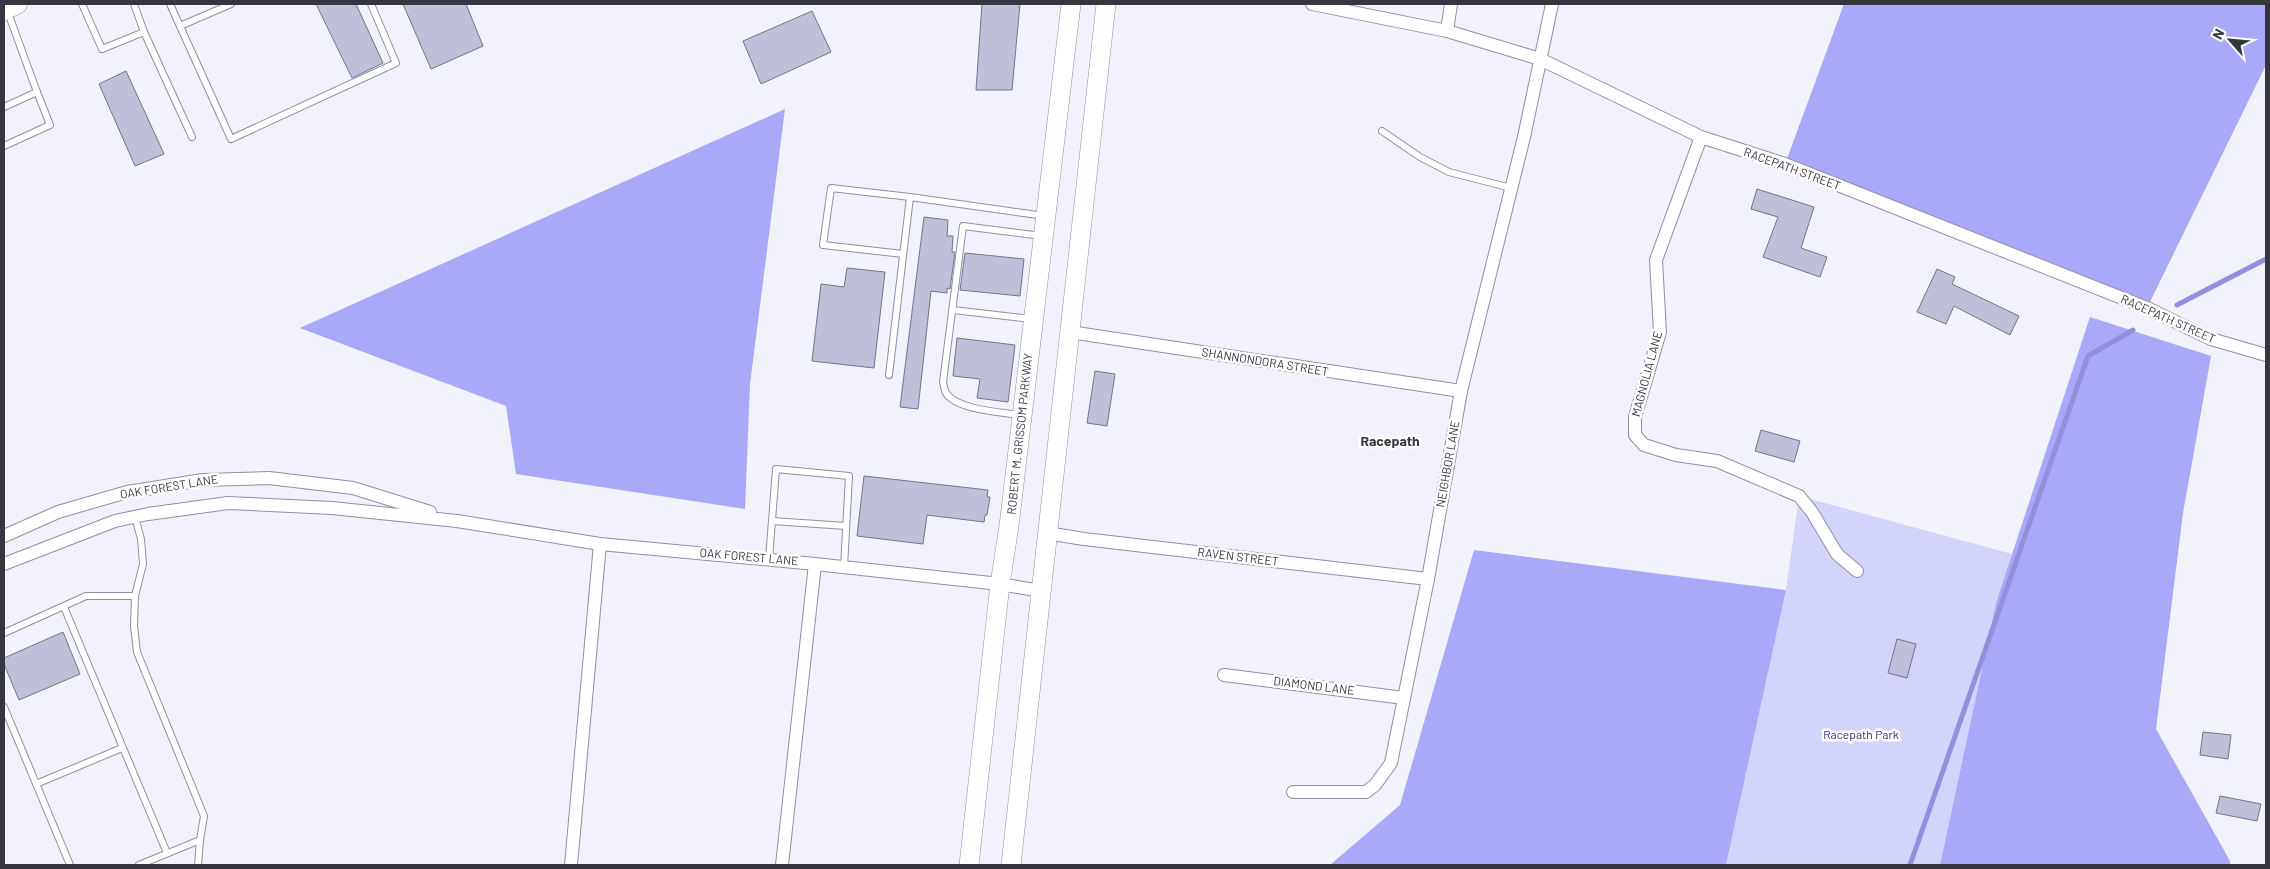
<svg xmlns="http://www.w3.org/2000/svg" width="2270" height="869" font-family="Barlow,sans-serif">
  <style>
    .green { fill: #d3d4fb }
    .forest { fill: #aaa8f8 }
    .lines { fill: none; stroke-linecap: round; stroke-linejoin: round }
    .stream { stroke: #928fdd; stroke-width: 5 }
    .building { fill: #bfbfd8; stroke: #74748b }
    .lane-casing { stroke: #8f8fa6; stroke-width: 8 }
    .street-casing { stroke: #8f8fa6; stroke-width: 14 }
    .secondary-casing { stroke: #8f8fa6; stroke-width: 20 }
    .primary-casing { stroke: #8f8fa6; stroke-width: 21 }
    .lane { stroke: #fff; stroke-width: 6 }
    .street { stroke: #fff; stroke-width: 12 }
    .secondary { stroke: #fff; stroke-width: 19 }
    .primary { stroke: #fff; stroke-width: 20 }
    .labels { text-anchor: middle; stroke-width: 5; stroke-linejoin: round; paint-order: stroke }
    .street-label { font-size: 12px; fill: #363640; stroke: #fff }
    .park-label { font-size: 12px; fill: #382782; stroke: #fff }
    .neighbourhood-label { font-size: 14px; font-weight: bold; fill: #363640; stroke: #fff }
  </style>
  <rect width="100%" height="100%" fill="#f2f2fc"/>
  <polygon class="green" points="1799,496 2012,554 1996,603 1940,865 1726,865 1786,590"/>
  <g class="forest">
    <polygon points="1844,4 2266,4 2266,65 2147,308 1785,164"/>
    <polygon points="785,109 750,384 745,509 516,474 506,406 300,328"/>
    <polygon points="2090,317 2211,356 2183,513 2156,729 2230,861 2230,865 1940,865 1996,603"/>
    <polygon points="1474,550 1786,590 1726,865 1330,865 1400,805"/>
  </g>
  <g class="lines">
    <g class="stream">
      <polyline points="2177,305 2266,259"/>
      <polyline points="1910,865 2088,356 2133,330"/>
    </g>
  </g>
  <g class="building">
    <polygon points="316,4 356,4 383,63 352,78"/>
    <polygon points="403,4 466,4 483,46 431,69"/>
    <polygon points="982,4 1020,4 1012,90 976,90"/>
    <polygon points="812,11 831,52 761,84 743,41"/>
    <polygon points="126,71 164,154 135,166 99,84"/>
    <polygon points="1757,189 1814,207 1801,248 1827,257 1820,277 1763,257 1778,217 1751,209"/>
    <polygon points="924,217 948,220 947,236 953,236 952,252 955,252 950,289 947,288 947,293 931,291 918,409 900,407"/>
    <polygon points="965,253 1024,259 1020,296 960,290"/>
    <polygon points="847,268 885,272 874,368 812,361 821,284 844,287"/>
    <polygon points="1937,269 1955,277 1952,284 2019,316 2010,335 1954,306 1946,324 1917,312"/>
    <polygon points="957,338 1015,345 1008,402 977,398 980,379 953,376"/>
    <polygon points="1095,371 1115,374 1107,426 1087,423"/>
    <polygon points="1761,430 1800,441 1794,462 1755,451"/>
    <polygon points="864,476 988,490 987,497 990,497 987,515 985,515 984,522 927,515 923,544 857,536"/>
    <polygon points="63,632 80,674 19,700 4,664 4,658"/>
    <polygon points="1897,639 1916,644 1907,678 1888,673"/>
    <polygon points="2203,732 2231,735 2228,759 2200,755"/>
    <polygon points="2220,796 2261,804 2257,821 2216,813"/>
  </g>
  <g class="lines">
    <g class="lane-casing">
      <g id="lane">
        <polyline points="82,4 102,49 144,32 134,4"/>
        <polyline points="170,4 231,139 396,63 371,4"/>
        <polyline points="180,26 231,4"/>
        <polyline points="144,32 192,137"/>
        <polyline points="4,107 37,92 7,10"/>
        <polyline points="1382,131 1420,157 1449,172 1511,188"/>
        <polyline points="4,146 50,125 37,92"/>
        <polyline points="903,254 823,245 831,188 910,197"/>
        <polyline points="953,310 1031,319"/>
        <polyline points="889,375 910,197 1045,216"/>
        <path d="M1020 415C1001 412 957 410 946 393 944 390 944 385 943 382L963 226 1042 236"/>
        <polyline points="135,517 141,539 143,564 135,596 134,626 137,652 204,816 200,840 198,865"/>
        <polyline points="772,521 846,526"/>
        <polyline points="769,559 776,469 849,476 844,567"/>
        <polyline points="64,607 167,853"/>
        <polyline points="4,633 86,596 135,596"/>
        <polyline points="4,707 70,865"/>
        <polyline points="36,784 122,748"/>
        <polyline points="139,865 200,840"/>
      </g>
    </g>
    <g class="street-casing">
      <g id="street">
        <polyline points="1312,4 1447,31 1540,59 1701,137 1785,164 2147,308 2211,339 2266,355"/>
        <polyline points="1447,31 1451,4"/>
        <polyline points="1701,137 1656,260 1660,332 1635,417 1635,435 1644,445 1676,455 1717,461 1799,496 1812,512 1837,554 1857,571"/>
        <polyline points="1070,332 1461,391"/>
        <polyline points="1047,533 1084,539 1428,579"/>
        <polyline points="4,536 58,512 127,492 203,480 269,478 353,488 430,512"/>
        <polyline points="4,564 115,521 148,514 228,503 332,508 457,521 600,544 815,564 1000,584 1041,591"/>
        <polyline points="1224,675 1404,698"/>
        <polyline points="1293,792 1366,792 1375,785 1391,763 1428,579 1461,391 1524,137 1552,4"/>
        <polyline points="571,865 600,544"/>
        <polyline points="782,865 815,564"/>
      </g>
    </g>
    <g class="secondary-casing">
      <g id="secondary">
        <polyline points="969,865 1000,584 1009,526 1071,4"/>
        <polyline points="1011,865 1106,4"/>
      </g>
    </g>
    <g class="primary-casing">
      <polyline id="primary" points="4,10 17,4"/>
    </g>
    <use href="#lane" class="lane"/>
    <use href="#street" class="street"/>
    <use href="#secondary" class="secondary"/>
    <use href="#primary" class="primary"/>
  </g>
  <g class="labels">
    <g class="street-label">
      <text transform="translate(1792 169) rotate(20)" y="4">RACEPATH STREET</text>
      <text transform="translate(2168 319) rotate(24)" y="4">RACEPATH STREET</text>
      <text transform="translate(1265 362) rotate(9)" y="4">SHANNONDORA STREET</text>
      <text transform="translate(1647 374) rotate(-75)" y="4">MAGNOLIA LANE</text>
      <text transform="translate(1020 434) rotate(-84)" y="4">ROBERT M. GRISSOM PARKWAY</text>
      <text transform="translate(1448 464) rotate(-80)" y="4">NEIGHBOR LANE</text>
      <text transform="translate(169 487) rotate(-9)" y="4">OAK FOREST LANE</text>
      <text transform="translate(749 557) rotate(5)" y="4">OAK FOREST LANE</text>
      <text transform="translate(1238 557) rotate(7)" y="4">RAVEN STREET</text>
      <text transform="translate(1314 686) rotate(7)" y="4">DIAMOND LANE</text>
    </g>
    <g class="park-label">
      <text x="1861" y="739">Racepath Park</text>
    </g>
    <g class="neighbourhood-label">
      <text x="1390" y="446">Racepath</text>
    </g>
  </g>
  <rect width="2270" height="869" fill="none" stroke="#363640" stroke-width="10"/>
  <g transform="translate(2230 40) rotate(297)" stroke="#ffffff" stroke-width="4" paint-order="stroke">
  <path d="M0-4L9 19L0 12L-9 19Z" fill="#363640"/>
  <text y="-8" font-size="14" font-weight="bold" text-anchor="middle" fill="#363640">N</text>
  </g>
</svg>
